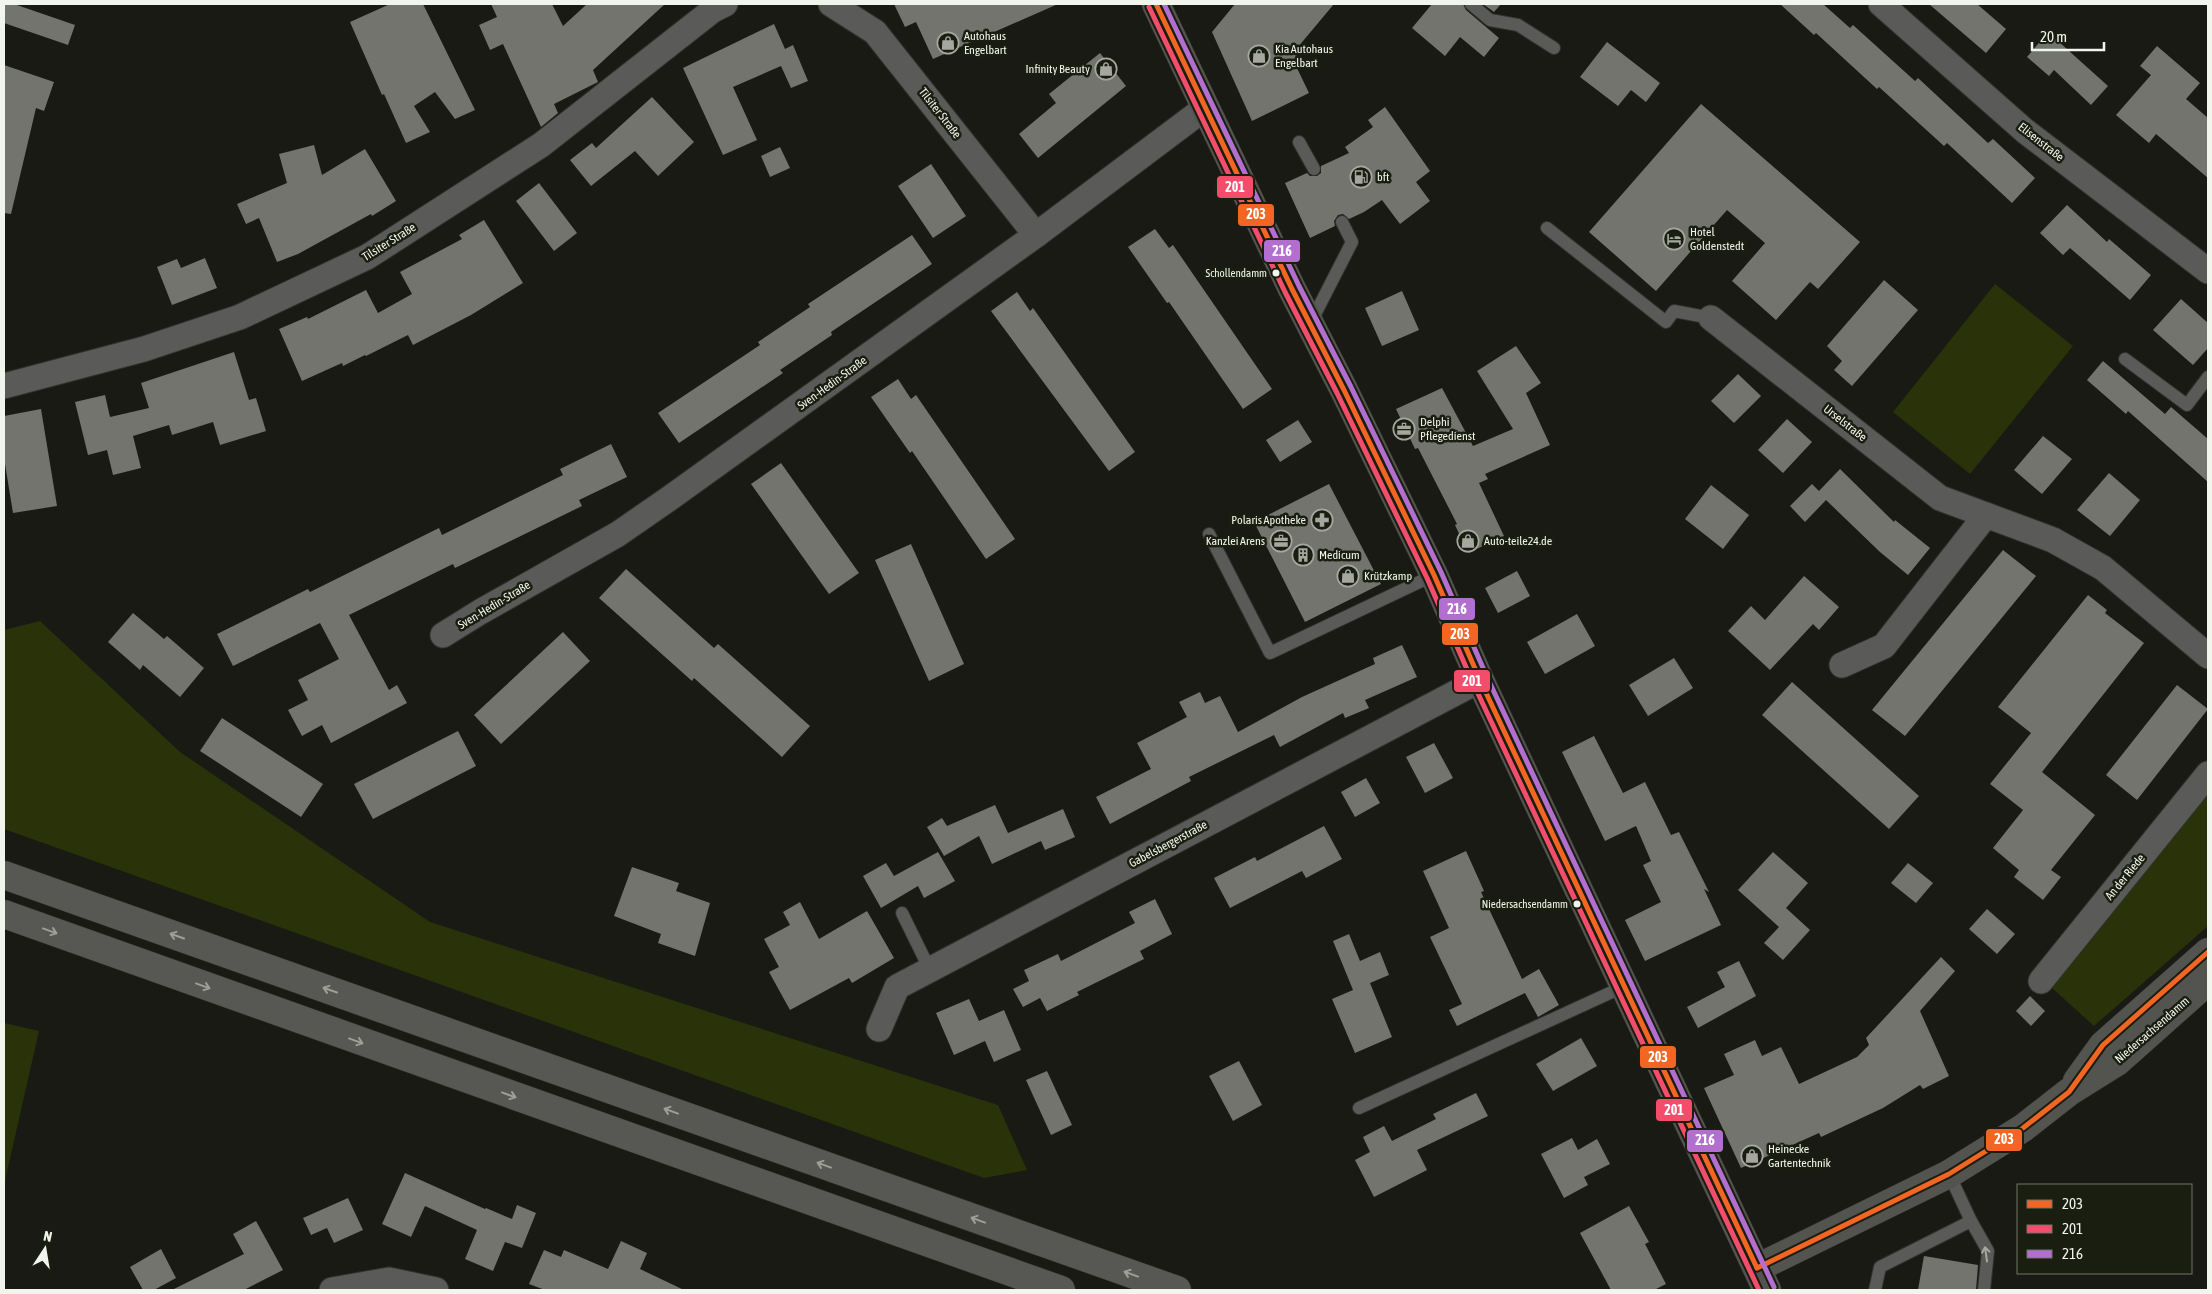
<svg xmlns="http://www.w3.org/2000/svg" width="2212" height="1294" font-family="'Asap Condensed',sans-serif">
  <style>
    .green { fill: #293208 }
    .building { fill: #72746d }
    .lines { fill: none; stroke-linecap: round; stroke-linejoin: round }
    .lane-casing { stroke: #32332f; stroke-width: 14 }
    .street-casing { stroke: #32332f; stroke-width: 27 }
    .secondary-casing { stroke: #32332f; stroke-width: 29 }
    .highway-casing { stroke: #32332f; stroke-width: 29 }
    .lane { stroke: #5a5b58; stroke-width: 12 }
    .street { stroke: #5a5b58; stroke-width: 25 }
    .secondary { stroke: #535450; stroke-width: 28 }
    .highway { stroke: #575854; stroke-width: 28 }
    .bus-1-casing { stroke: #1a1e10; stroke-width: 9 }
    .bus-2-casing { stroke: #1a1e10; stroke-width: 9 }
    .bus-3-casing { stroke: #1a1e10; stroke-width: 9 }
    .bus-1 { stroke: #f26522; stroke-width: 5 }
    .bus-2 { stroke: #f44d6c; stroke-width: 5 }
    .bus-3 { stroke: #b36fd0; stroke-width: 5 }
    .oneway { stroke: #9d9f98 }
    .oneway2 { stroke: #a6a8a2 }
    .bus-dot { fill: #f2f5ec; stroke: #1a1e10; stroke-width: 2 }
    .labels { text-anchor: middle; stroke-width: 5; stroke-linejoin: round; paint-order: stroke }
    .bus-label { font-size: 11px; fill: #f2f5ec; stroke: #1a1e10; text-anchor: end }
    .poi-label { font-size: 12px; fill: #f2f5ec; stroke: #1a1e10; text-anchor: start }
    .street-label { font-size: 12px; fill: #f2f5ec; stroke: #1a1e10 }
    .line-badge { stroke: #1a1e10; stroke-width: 2 }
    .badge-label { font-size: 14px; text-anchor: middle; font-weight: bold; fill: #fff }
  </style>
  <rect width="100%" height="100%" fill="#191a14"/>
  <g class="green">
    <polygon points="1995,284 2073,346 1970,474 1893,412"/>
    <polygon points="40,621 180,752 430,922 998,1105 1027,1170 984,1178 4,829 4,630"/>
    <polygon points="2208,792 2208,926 2094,1026 2051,987 2088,944"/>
    <polygon points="4,1023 39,1031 4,1185"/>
  </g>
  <g class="building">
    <polygon points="4,4 14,4 75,25 68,45 4,23"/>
    <polygon points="390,4 423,4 475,110 455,119 435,92 414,106 430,132 406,143 384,94 382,95 350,22"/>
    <polygon points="491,4 552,4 563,26 587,4 665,4 593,70 598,82 554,104 558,113 541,127 503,44 490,50 479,25 497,17"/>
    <polygon points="894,4 1058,4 933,59 916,22 905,27"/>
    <polygon points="1235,4 1334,4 1298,47 1295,64 1309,93 1252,121 1212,32"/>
    <polygon points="1432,4 1463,4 1466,10 1499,38 1484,57 1460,37 1445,56 1412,28"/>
    <polygon points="1483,4 1501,4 1494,12"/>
    <polygon points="1780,4 1823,4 1850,28 1853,25 1915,81 1918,78 1988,143 1993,139 2035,178 2012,203 1947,143 1944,146 1879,87 1877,89 1816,33 1814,35"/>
    <polygon points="1929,4 1977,4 2006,29 1986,53"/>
    <polygon points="774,24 785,49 793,45 808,81 791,88 781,66 733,87 757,140 723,155 683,68"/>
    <polygon points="2048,32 2108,86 2091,105 2054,70 2049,76 2027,57"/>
    <polygon points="1607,42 1660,83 1646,102 1631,90 1618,106 1580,77"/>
    <polygon points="2157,46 2200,83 2186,99 2208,118 2208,178 2156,134 2149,143 2116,115 2151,75 2140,66"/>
    <polygon points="1100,53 1126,86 1038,158 1019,134 1056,103 1049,94"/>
    <polygon points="4,65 54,82 44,111 36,108 11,214 4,213"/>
    <polygon points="652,97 694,142 658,176 635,151 591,186 570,160 592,143 596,148"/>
    <polygon points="1701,104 1860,242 1818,289 1810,282 1776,320 1732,281 1765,243 1727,210 1656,291 1589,232"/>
    <polygon points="1385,107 1430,171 1416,182 1430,201 1400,224 1382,200 1364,212 1349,219 1343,214 1338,215 1334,221 1335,226 1310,238 1285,183 1307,173 1310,176 1317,176 1321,173 1321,166 1349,153 1345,147 1373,127 1368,120"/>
    <polygon points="314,145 322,175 365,149 396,201 372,216 371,214 298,254 277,262 259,218 246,224 237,204 287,183 279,154"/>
    <polygon points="780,147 790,168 770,177 761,156"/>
    <polygon points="931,164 966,216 933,238 898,186"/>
    <polygon points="539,183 577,233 554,251 516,201"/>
    <polygon points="2067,205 2107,242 2109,239 2151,275 2130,300 2070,248 2063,255 2040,233"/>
    <polygon points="484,220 523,283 471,315 413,345 408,335 366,356 365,355 343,366 342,363 302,381 279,329 307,317 308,319 366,290 378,313 412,294 400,272 462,239 459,235"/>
    <polygon points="1155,229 1169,248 1173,245 1272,389 1243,409 1169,302 1167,303 1128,247"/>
    <polygon points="912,235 932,264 831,332 832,335 780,370 783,373 679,443 658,413 760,345 758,342 810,307 808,304"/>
    <polygon points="205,258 217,288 172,305 157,267 177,259 181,268"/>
    <polygon points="1884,280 1918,310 1852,386 1834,370 1842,361 1827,346"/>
    <polygon points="1402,291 1419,330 1382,346 1365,308"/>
    <polygon points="1017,292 1030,311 1033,308 1135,452 1109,471 991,311"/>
    <polygon points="2181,299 2208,323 2208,348 2193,365 2153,330"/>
    <polygon points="1516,346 1541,383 1526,393 1550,445 1485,474 1488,479 1479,483 1504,536 1468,553 1455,525 1457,524 1418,448 1415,449 1396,409 1442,388 1473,446 1513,429 1477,371"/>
    <polygon points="234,352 249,400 256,398 266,431 220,445 213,422 172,435 169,425 133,436 141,468 113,475 107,450 88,455 75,402 105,395 110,417 149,408 141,383"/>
    <polygon points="2103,361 2165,414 2171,407 2208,439 2208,482 2128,411 2126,414 2087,380"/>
    <polygon points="1738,374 1761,396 1734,423 1711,401"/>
    <polygon points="898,379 911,399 916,395 1015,539 986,559 912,451 910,453 871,397"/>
    <polygon points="41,409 57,506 13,513 4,458 4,416"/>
    <polygon points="1787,419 1812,442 1783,473 1758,450"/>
    <polygon points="1298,420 1312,442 1280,462 1266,440"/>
    <polygon points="2043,436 2072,459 2042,494 2014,470"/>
    <polygon points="611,444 627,477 579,500 582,506 455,568 453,564 349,615 389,690 397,685 407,703 331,743 322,725 302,736 288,710 308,700 298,680 339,659 320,623 233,666 217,634 308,589 310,592 439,528 442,535 563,475 560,469"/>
    <polygon points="781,463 859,573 829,594 751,484"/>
    <polygon points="1840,469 1894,522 1895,520 1930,548 1908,575 1880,552 1826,500 1805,522 1790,506 1812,484 1819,491"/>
    <polygon points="2109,473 2140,500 2110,536 2077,510"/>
    <polygon points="1329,484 1381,584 1305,622 1254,522"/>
    <polygon points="1711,485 1749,515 1723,549 1685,519"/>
    <polygon points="911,544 964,664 929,681 875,560"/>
    <polygon points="2003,550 2036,576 1905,736 1872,710"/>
    <polygon points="626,569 714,648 718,644 810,726 782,757 694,678 692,681 599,598"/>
    <polygon points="1517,571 1530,596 1498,613 1485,588"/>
    <polygon points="1804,576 1839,607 1819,630 1813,624 1770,670 1728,631 1751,606 1765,620"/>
    <polygon points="2088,595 2107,610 2105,613 2144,643 2042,772 2095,815 2051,870 2061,877 2043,900 2014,877 2019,870 1993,848 2023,810 1990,784 2031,733 1998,707"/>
    <polygon points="133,613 164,639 167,636 204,668 180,697 143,665 140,670 108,642"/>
    <polygon points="1577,614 1595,646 1545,674 1527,642"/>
    <polygon points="563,632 590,661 501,744 474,715"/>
    <polygon points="1402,645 1417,677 1365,700 1369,708 1345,718 1343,713 1280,747 1274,735 1189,777 1191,781 1110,824 1096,797 1151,769 1137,743 1187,717 1179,702 1200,692 1205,703 1220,696 1238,732 1302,697 1375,664 1373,658"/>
    <polygon points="1674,658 1693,688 1648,716 1629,685"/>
    <polygon points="1792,682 1919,796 1889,829 1762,715"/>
    <polygon points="2177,685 2208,709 2137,800 2106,775"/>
    <polygon points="222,718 323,784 301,817 200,751"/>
    <polygon points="458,731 476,766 373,819 354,784"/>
    <polygon points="1594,736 1623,793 1645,782 1671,835 1679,832 1709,892 1704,889 1721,925 1645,961 1625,920 1661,902 1643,865 1651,861 1636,826 1605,841 1562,752"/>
    <polygon points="1434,743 1453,778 1425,793 1406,757"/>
    <polygon points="1366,778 1380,803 1355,817 1341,792"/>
    <polygon points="995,805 1008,833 1063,809 1075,837 1045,850 1041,841 992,864 979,836 944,856 927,827 942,818 947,826"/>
    <polygon points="1324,826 1342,859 1306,878 1302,871 1230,908 1214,878 1255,857 1257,861"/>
    <polygon points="1466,851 1484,891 1481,892 1522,979 1539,969 1559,1005 1538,1017 1525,993 1457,1026 1449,1010 1462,1004 1430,937 1449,928 1423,871"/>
    <polygon points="938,852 955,881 924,898 918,886 881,908 863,876 886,863 894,876"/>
    <polygon points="1773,852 1808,883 1786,908 1810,930 1783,960 1764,943 1779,927 1738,890"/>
    <polygon points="1908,863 1933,883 1916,903 1891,883"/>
    <polygon points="632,867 679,883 676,891 710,903 695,956 658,943 661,934 614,916"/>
    <polygon points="1155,899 1172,934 1140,951 1144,959 1077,992 1079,995 1047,1011 1040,998 1023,1007 1013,989 1029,981 1024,970 1058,954 1061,961 1135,923 1129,912"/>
    <polygon points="800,902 819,939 867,911 894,958 852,983 849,978 790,1010 769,972 779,967 764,939 790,925 783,912"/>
    <polygon points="1987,909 2015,934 1997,954 1969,929"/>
    <polygon points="1349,934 1360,961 1380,952 1389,975 1370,983 1392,1037 1355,1053 1332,999 1353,990 1333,941"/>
    <polygon points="1941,957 1955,971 1920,1011 1949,1076 1923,1089 1920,1085 1883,1108 1821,1137 1819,1133 1741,1168 1704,1088 1734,1075 1724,1054 1755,1040 1762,1056 1781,1047 1799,1084 1857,1057 1869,1045 1866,1038"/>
    <polygon points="1739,961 1756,996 1698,1028 1687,1007 1725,987 1717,972"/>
    <polygon points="2030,996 2045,1011 2031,1026 2016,1011"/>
    <polygon points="969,999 979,1021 1004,1010 1021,1050 994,1062 985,1041 954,1055 936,1013"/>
    <polygon points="1581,1038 1597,1066 1553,1091 1536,1064"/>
    <polygon points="1239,1061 1262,1105 1233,1121 1209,1076"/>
    <polygon points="1047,1071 1072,1125 1051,1135 1026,1080"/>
    <polygon points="1476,1093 1488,1116 1417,1150 1427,1170 1374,1197 1355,1160 1370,1152 1363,1137 1384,1126 1392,1141 1436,1119 1433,1114"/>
    <polygon points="1572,1138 1578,1150 1597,1139 1610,1164 1584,1177 1588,1185 1564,1198 1541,1154"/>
    <polygon points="405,1173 485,1209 486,1208 512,1219 517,1205 536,1213 522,1248 505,1242 493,1271 465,1259 477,1230 425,1206 411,1237 382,1224"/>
    <polygon points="348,1198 363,1230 334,1243 327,1228 311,1235 303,1218"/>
    <polygon points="1629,1206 1649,1242 1645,1244 1666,1284 1654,1290 1611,1290 1580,1233"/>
    <polygon points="256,1221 283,1270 244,1290 172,1290 244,1254 233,1234"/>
    <polygon points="621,1241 647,1253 640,1269 684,1290 545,1290 529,1284 544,1250 561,1257 564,1250 608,1269"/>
    <polygon points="161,1249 176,1278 154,1290 143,1290 130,1267"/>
    <polygon points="1924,1256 1978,1265 1976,1290 1918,1290"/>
  </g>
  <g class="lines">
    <g class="lane-casing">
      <g id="lane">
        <polyline points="1471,4 1490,20 1518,25 1554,48"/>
        <polyline points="1299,142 1314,169"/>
        <polyline points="1547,228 1666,322 1674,311 1711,318"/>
        <polyline points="1310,324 1352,242 1342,222"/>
        <polyline points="2125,359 2187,405 2208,377"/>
        <polyline points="1209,534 1270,653 1434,575"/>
        <polyline points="902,913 930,970"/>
        <polyline points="1359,1108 1625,986"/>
        <polyline points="1971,1221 1988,1251 1984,1290"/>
        <polyline points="1875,1290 1880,1267 1971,1221 1949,1174"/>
      </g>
    </g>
    <g class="street-casing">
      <g id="street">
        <polyline points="831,4 875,32 1036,235"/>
        <polyline points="1881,4 2025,131 2208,271"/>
        <polyline points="1711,318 1940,498 2053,540 2103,568 2208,656"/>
        <polyline points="4,386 144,349 240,317 367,257 541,145 713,10 725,4"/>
        <polyline points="443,635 480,612 618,534 670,498 1036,235 1205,108"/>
        <polyline points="1842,665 1884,646 1986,515"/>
        <polyline points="2041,981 2208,774"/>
        <polyline points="879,1029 897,987 1480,680"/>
        <polyline points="332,1290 389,1280 436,1290"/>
      </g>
    </g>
    <g class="secondary-casing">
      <g id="secondary">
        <polyline points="1156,4 1292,289 1344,390 1434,575 1480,680 1767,1290"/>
        <polyline points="2077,1081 2103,1045 2208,952"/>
        <polyline points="1757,1268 1949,1174 2023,1128 2069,1092 2117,1062 2208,981"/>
      </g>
    </g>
    <g class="highway-casing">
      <g id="highway">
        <polyline points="4,875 1177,1290"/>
        <polyline points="4,914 1061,1290"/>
      </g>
    </g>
    <use href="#lane" class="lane"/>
    <use href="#street" class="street"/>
    <use href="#secondary" class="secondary"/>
    <use href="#highway" class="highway"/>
    <g class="bus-1-casing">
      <g id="bus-1">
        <polyline points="1156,4 1292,289 1344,390 1434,575 1480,680 1757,1268"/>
        <polyline points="1757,1268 1949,1174 2023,1128 2069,1092 2103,1045 2208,952"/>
      </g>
    </g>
    <g class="bus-2-casing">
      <polyline id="bus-2" points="1149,7 1285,292 1337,393 1427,578 1473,683 1759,1290"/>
    </g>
    <g class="bus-3-casing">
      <polyline id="bus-3" points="1164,4 1299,286 1351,387 1441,572 1487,677 1774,1287"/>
    </g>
    <use href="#bus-1" class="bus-1"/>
    <use href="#bus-2" class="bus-2"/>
    <use href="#bus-3" class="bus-3"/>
  </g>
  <defs><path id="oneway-shaft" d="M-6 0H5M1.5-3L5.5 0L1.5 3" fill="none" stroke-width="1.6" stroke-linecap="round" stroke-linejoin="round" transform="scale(1.25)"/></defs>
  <g class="oneway">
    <use href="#oneway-shaft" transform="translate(50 931) rotate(20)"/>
    <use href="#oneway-shaft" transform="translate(177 936) rotate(-161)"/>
    <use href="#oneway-shaft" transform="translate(203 986) rotate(20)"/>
    <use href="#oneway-shaft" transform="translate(330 990) rotate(-161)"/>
    <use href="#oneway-shaft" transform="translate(356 1041) rotate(20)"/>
    <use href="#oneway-shaft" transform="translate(509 1095) rotate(20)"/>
    <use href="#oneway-shaft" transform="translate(671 1111) rotate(-160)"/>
    <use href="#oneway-shaft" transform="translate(824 1165) rotate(-160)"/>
    <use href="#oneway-shaft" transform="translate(978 1220) rotate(-160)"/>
    <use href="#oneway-shaft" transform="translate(1131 1274) rotate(-160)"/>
  </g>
  <use class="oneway2" href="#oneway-shaft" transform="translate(1986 1254) rotate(-98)"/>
  <defs>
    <g id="shop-ring" transform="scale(1.125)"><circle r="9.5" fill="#1a1e10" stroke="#a6a8a0" stroke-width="1.5"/><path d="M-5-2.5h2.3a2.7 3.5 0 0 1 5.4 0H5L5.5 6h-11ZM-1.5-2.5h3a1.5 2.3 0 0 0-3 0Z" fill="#a6a8a0"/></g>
    <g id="fuel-ring" transform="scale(1.125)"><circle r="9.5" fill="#1a1e10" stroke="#a6a8a0" stroke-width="1.5"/><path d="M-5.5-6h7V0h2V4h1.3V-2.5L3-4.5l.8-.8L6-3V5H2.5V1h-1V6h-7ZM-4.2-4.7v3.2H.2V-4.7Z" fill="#a6a8a0"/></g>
    <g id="hotel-ring" transform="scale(1.125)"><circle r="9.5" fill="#1a1e10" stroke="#a6a8a0" stroke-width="1.5"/><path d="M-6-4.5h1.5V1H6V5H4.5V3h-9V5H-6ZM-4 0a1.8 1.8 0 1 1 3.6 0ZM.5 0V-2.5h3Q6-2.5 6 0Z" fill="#a6a8a0"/></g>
    <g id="office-ring" transform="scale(1.125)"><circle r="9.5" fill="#1a1e10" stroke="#a6a8a0" stroke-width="1.5"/><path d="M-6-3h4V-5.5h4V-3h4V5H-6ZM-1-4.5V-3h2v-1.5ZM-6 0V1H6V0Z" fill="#a6a8a0"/></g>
    <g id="pharmacy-ring" transform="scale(1.125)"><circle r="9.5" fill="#1a1e10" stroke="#a6a8a0" stroke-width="1.5"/><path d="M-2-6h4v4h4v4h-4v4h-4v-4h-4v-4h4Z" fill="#a6a8a0"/></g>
    <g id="building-ring" transform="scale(1.125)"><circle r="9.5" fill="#1a1e10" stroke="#a6a8a0" stroke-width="1.5"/><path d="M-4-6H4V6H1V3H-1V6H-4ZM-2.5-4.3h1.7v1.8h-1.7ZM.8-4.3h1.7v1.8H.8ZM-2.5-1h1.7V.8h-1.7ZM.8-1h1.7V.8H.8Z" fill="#a6a8a0"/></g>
  </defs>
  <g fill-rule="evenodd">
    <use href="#shop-ring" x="948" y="43"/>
    <use href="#shop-ring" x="1259" y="56"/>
    <use href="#shop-ring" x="1106" y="69"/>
    <use href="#fuel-ring" x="1361" y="177"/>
    <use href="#hotel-ring" x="1674" y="239"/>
    <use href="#office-ring" x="1404" y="429"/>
    <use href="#pharmacy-ring" x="1322" y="520"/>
    <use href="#office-ring" x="1281" y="541"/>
    <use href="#shop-ring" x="1468" y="541"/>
    <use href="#building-ring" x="1303" y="555"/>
    <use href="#shop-ring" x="1348" y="576"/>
    <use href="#shop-ring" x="1752" y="1156"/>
  </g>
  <g class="bus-dot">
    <circle cx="1276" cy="273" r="4.5"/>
    <circle cx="1577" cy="904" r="4.5"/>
  </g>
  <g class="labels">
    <g class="bus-label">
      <text x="1267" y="277">Schollendamm</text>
      <text x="1568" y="908">Niedersachsendamm</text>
    </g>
    <g class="poi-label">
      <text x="964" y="40">Autohaus<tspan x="964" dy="14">Engelbart</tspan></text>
      <text x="1275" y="53">Kia Autohaus<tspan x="1275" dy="14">Engelbart</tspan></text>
      <text x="1090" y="73" text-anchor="end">Infinity Beauty</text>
      <text x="1377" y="181">bft</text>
      <text x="1690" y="236">Hotel<tspan x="1690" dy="14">Goldenstedt</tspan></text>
      <text x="1420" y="426">Delphi<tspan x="1420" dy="14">Pflegedienst</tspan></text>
      <text x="1306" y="524" text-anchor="end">Polaris Apotheke</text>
      <text x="1265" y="545" text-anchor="end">Kanzlei Arens</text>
      <text x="1484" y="545">Auto-teile24.de</text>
      <text x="1319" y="559">Medicum</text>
      <text x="1364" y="580">Krützkamp</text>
      <text x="1768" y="1153">Heinecke<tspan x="1768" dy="14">Gartentechnik</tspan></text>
    </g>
    <g class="street-label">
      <text transform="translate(940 113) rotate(52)" y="4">Tilsiter Straße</text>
      <text transform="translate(2041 142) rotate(38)" y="4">Elisenstraße</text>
      <text transform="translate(389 242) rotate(-32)" y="4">Tilsiter Straße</text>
      <text transform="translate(832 383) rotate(-36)" y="4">Sven-Hedin-Straße</text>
      <text transform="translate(1845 423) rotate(38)" y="4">Urselstraße</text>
      <text transform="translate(494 605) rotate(-31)" y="4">Sven-Hedin-Straße</text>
      <text transform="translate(1168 844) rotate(-28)" y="4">Gabelsbergerstraße</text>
      <text transform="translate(2125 877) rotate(-51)" y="4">An der Riede</text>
      <text transform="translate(2152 1030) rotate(-41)" y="4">Niedersachsendamm</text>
    </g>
  </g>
  <g class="line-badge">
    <rect x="1216" y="175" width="38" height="24" rx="5" fill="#f44d6c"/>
    <rect x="1237" y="203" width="38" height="24" rx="5" fill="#f26522"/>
    <rect x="1263" y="239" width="38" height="24" rx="5" fill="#b36fd0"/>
    <rect x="1438" y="597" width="38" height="24" rx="5" fill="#b36fd0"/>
    <rect x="1441" y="622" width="38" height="24" rx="5" fill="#f26522"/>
    <rect x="1453" y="669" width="38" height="24" rx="5" fill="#f44d6c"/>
    <rect x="1639" y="1045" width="38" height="24" rx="5" fill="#f26522"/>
    <rect x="1655" y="1098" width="38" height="24" rx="5" fill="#f44d6c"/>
    <rect x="1985" y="1128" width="38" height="24" rx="5" fill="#f26522"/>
    <rect x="1686" y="1129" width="38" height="24" rx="5" fill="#b36fd0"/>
  </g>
  <g class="badge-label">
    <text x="1235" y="192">201</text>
    <text x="1256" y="219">203</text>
    <text x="1282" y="256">216</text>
    <text x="1457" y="614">216</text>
    <text x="1460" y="639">203</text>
    <text x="1472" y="686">201</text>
    <text x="1658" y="1062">203</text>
    <text x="1674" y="1115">201</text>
    <text x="2004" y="1144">203</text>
    <text x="1705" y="1145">216</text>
  </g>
  <rect width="2212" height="1294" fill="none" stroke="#f2f5ec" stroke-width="10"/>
  <rect x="2017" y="1184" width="175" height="90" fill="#1a1e10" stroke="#707468"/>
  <rect x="2027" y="1200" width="25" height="8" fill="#f26522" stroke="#707468"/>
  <text x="2062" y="1209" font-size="15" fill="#f2f5ec">203</text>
  <rect x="2027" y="1225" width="25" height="8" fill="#f44d6c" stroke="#707468"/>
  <text x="2062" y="1234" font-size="15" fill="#f2f5ec">201</text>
  <rect x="2027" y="1250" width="25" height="8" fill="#b36fd0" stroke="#707468"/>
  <text x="2062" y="1259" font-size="15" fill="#f2f5ec">216</text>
  <g transform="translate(45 1249) rotate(12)" stroke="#1a1e10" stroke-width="4" paint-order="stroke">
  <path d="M0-4L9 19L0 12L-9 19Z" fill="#f2f5ec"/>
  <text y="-8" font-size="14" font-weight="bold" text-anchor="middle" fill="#f2f5ec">N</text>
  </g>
  <path d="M2032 42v8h72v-8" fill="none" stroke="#f2f5ec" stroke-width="2.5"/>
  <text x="2040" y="42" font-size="15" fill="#f2f5ec" stroke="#1a1e10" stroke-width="4" paint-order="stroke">20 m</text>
</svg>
